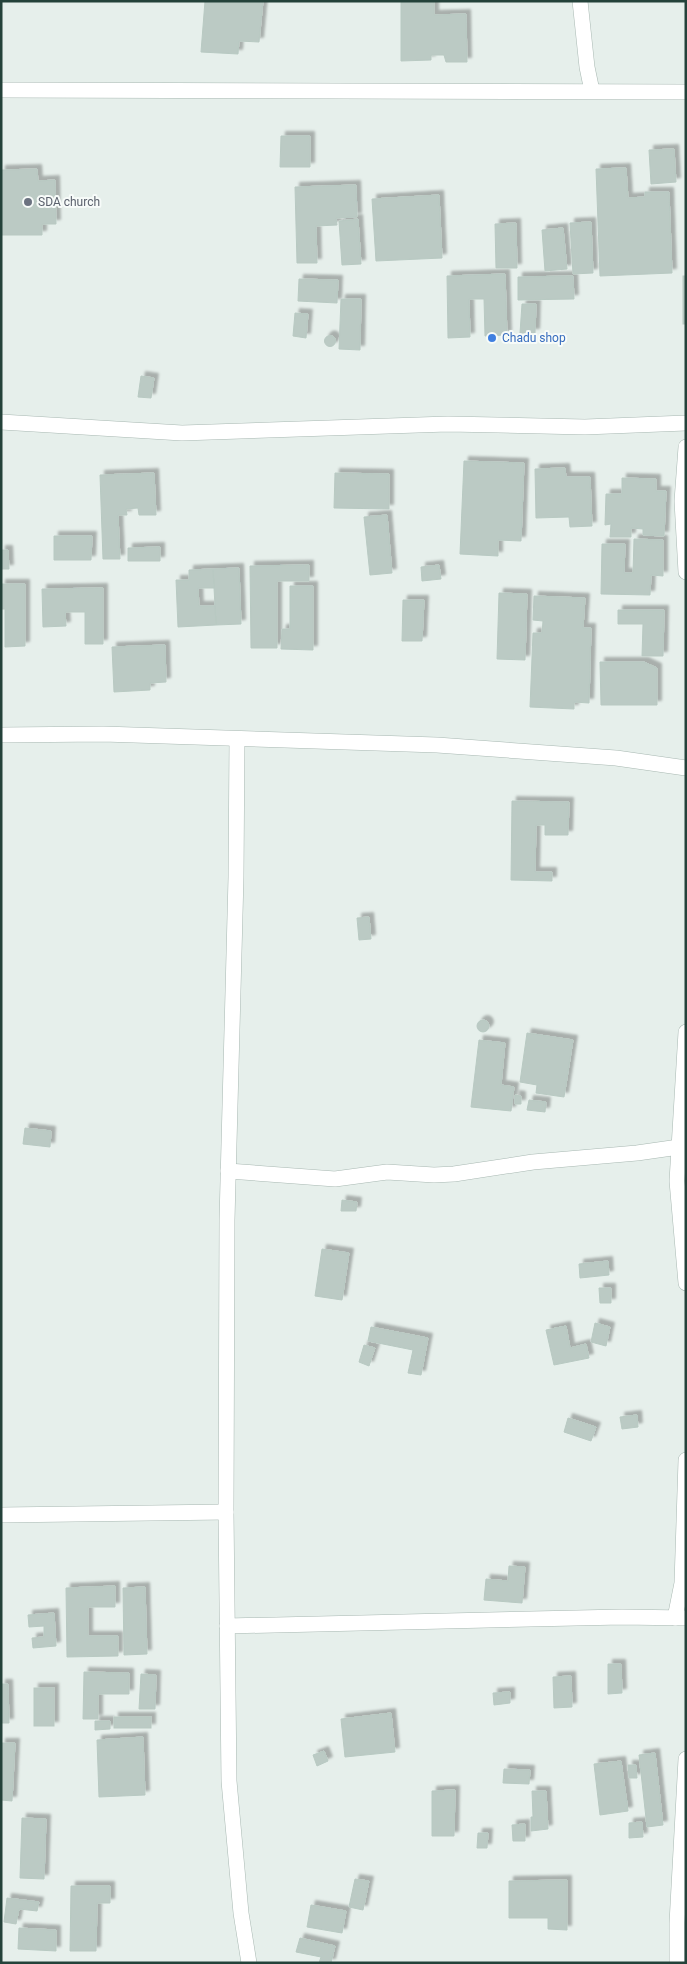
<svg xmlns="http://www.w3.org/2000/svg" width="687" height="1964" font-family="Roboto,sans-serif">
  <style>
    .building { fill: #bbcac4; stroke: #b8c9c2; filter: url(#shadow) }
    .lines { fill: none; stroke-linecap: round; stroke-linejoin: round }
    .minor-casing { stroke: #a8b8b2; stroke-width: 16 }
    .minor { stroke: #fff; stroke-width: 15 }
    .worship-dot { fill: #6b7280; stroke: #f7fbf9; stroke-width: 2 }
    .shop-dot { fill: #3f7fe0; stroke: #f7fbf9; stroke-width: 2 }
    .labels { text-anchor: middle; stroke-width: 4; stroke-linejoin: round; paint-order: stroke }
    .worship-label { font-size: 12px; fill: #5b616d; stroke: #f7fbf9; text-anchor: start }
    .shop-label { font-size: 12px; fill: #366cbe; stroke: #f7fbf9; text-anchor: start }
  </style>
  <defs>
    <filter id="shadow"><feDropShadow dx="4.5" dy="-4.5" stdDeviation="1" flood-color="#0004"/></filter>
  </defs>
  <rect width="100%" height="100%" fill="#e6efeb"/>
  <g class="building">
    <polygon points="205,1 263,1 259,42 239,41 238,54 201,52"/>
    <polygon points="401,1 434,1 434,15 466,14 467,62 446,62 444,55 431,55 431,60 401,61"/>
    <polygon points="281,136 310,136 310,167 280,167"/>
    <polygon points="674,149 676,182 651,184 649,150"/>
    <polygon points="626,168 628,198 645,197 645,192 669,192 672,273 600,276 596,169"/>
    <polygon points="37,169 38,181 55,180 56,224 42,224 42,235 1,235 1,170"/>
    <polygon points="356,185 357,217 336,218 337,225 316,226 317,263 297,263 295,187"/>
    <polygon points="439,195 442,258 376,261 372,199"/>
    <polygon points="358,219 361,264 342,265 339,221"/>
    <polygon points="591,222 593,273 573,274 570,223"/>
    <polygon points="516,223 517,268 496,268 495,224"/>
    <polygon points="563,228 567,269 545,271 542,230"/>
    <polygon points="505,274 507,335 485,336 484,299 469,299 470,337 448,338 447,276"/>
    <polygon points="573,276 574,299 518,300 518,277"/>
    <rect x="683" y="276" width="3" height="48"/>
    <polygon points="299,279 338,280 337,303 298,301"/>
    <polygon points="341,299 361,299 360,350 339,349"/>
    <polygon points="522,304 536,304 535,333 520,333"/>
    <polygon points="295,313 308,314 306,338 293,336"/>
    <circle cx="330" cy="341" r="5.5"/>
    <polygon points="141,376 154,378 151,398 138,397"/>
    <polygon points="464,461 524,463 521,541 498,540 498,556 460,554"/>
    <polygon points="565,468 566,477 590,477 592,526 570,527 569,517 536,518 535,469"/>
    <polygon points="154,473 156,515 139,515 138,508 126,509 127,515 118,515 120,559 103,559 100,475"/>
    <polygon points="335,473 389,474 389,509 334,508"/>
    <polygon points="622,478 656,479 656,491 666,491 664,536 643,535 643,529 631,528 631,537 610,537 611,524 605,525 606,494 622,494"/>
    <polygon points="387,515 392,573 370,575 364,517"/>
    <polygon points="54,536 92,536 91,560 54,560"/>
    <polygon points="634,539 663,540 663,576 651,575 650,595 601,594 602,544 625,544 624,573 633,573"/>
    <polygon points="160,547 160,561 128,561 128,548"/>
    <polygon points="1,550 8,550 9,569 1,569"/>
    <polygon points="309,565 309,581 277,581 277,648 251,648 250,566"/>
    <polygon points="439,565 441,579 422,581 421,567"/>
    <polygon points="239,568 241,624 216,625 213,569"/>
    <polygon points="213,569 214,588 198,588 199,606 215,606 216,625 178,627 176,580 189,580 189,570"/>
    <polygon points="1,584 25,584 25,646 5,647 5,609 1,609"/>
    <polygon points="290,586 313,586 313,650 281,649 282,629 290,629"/>
    <polygon points="103,588 103,644 85,644 85,612 65,612 66,626 43,627 42,589"/>
    <polygon points="499,593 527,594 525,660 497,659"/>
    <polygon points="534,596 585,598 583,628 591,628 589,703 574,702 574,709 530,707 533,633 542,633 543,621 533,620"/>
    <polygon points="403,600 424,600 422,641 402,641"/>
    <polygon points="618,610 664,610 663,656 642,656 643,624 618,624"/>
    <polygon points="165,645 166,682 150,683 150,690 114,692 112,647"/>
    <polygon points="600,662 644,662 657,668 657,705 601,705"/>
    <polygon points="512,801 569,802 568,835 545,835 545,825 536,825 535,872 552,872 552,881 511,880"/>
    <polygon points="369,917 371,939 359,940 357,918"/>
    <circle cx="483" cy="1026" r="6"/>
    <polygon points="527,1033 573,1040 564,1097 536,1093 537,1085 520,1082"/>
    <polygon points="479,1040 505,1043 501,1085 514,1087 511,1111 471,1107"/>
    <polygon points="515,1095 521,1096 521,1104 515,1104"/>
    <polygon points="529,1100 546,1102 545,1112 527,1110"/>
    <polygon points="25,1128 51,1131 50,1147 23,1144"/>
    <polygon points="342,1200 357,1202 356,1211 341,1211"/>
    <polygon points="322,1249 349,1253 342,1300 315,1296"/>
    <polygon points="608,1261 609,1275 580,1278 579,1264"/>
    <polygon points="599,1288 611,1288 611,1303 600,1303"/>
    <polygon points="595,1323 610,1327 606,1346 591,1342"/>
    <polygon points="566,1326 570,1348 586,1344 589,1358 554,1365 546,1330"/>
    <polygon points="371,1327 428,1338 421,1375 408,1373 413,1350 368,1341"/>
    <polygon points="364,1345 375,1348 369,1366 359,1362"/>
    <polygon points="637,1415 638,1427 622,1429 620,1417"/>
    <polygon points="568,1418 596,1427 591,1441 564,1432"/>
    <polygon points="509,1566 525,1567 522,1603 484,1600 486,1579 508,1581"/>
    <polygon points="115,1586 115,1607 88,1607 88,1636 118,1636 118,1656 67,1657 66,1588"/>
    <polygon points="145,1587 147,1654 124,1655 123,1588"/>
    <polygon points="54,1613 56,1646 33,1648 32,1638 44,1637 44,1626 29,1627 28,1615"/>
    <polygon points="608,1664 621,1664 622,1693 608,1694"/>
    <polygon points="84,1672 129,1673 129,1694 98,1694 98,1719 83,1719"/>
    <polygon points="141,1674 156,1675 155,1709 139,1709"/>
    <polygon points="571,1676 572,1707 554,1708 553,1677"/>
    <polygon points="1,1684 8,1684 9,1723 1,1723"/>
    <rect x="34" y="1688" width="20" height="38"/>
    <polygon points="510,1692 510,1703 494,1705 493,1693"/>
    <polygon points="391,1713 395,1752 345,1757 341,1719"/>
    <rect x="114" y="1717" width="37" height="11"/>
    <polygon points="95,1721 110,1721 110,1729 95,1730"/>
    <polygon points="143,1737 145,1795 99,1797 97,1740"/>
    <polygon points="1,1743 15,1743 12,1801 1,1800"/>
    <polygon points="324,1751 328,1761 317,1766 313,1755"/>
    <polygon points="655,1753 663,1825 647,1827 639,1755"/>
    <polygon points="621,1761 628,1811 600,1815 594,1764"/>
    <polygon points="628,1765 636,1765 637,1778 629,1778"/>
    <polygon points="504,1769 530,1770 529,1784 503,1783"/>
    <polygon points="455,1790 454,1836 432,1836 432,1791"/>
    <polygon points="532,1791 546,1791 548,1829 531,1831 531,1817 533,1817"/>
    <polygon points="22,1818 46,1819 44,1879 20,1878"/>
    <polygon points="642,1822 643,1837 629,1838 629,1823"/>
    <polygon points="525,1824 525,1841 513,1841 512,1825"/>
    <polygon points="478,1833 488,1833 487,1848 477,1848"/>
    <polygon points="355,1879 369,1881 363,1910 349,1907"/>
    <polygon points="567,1880 567,1930 548,1929 548,1918 509,1918 509,1881"/>
    <polygon points="71,1886 110,1886 110,1903 97,1903 96,1951 70,1951"/>
    <polygon points="7,1898 39,1902 37,1911 19,1909 16,1924 4,1922"/>
    <polygon points="311,1905 346,1911 342,1933 307,1927"/>
    <polygon points="19,1928 56,1930 56,1951 18,1949"/>
    <polygon points="300,1938 335,1946 331,1963 319,1963 321,1957 296,1952"/>
  </g>
  <g class="lines">
    <g class="minor-casing">
      <g id="minor">
        <polyline points="580,1 587,67 592,91"/>
        <polyline points="1,90 686,92"/>
        <polyline points="1,422 182,433 448,424 585,427 686,423"/>
        <polyline points="686,447 682,501 686,572"/>
        <polyline points="1,735 103,734 437,745 616,758 686,768"/>
        <polyline points="237,739 236,877 227,1220 226,1512 229,1781 241,1913 249,1963"/>
        <polyline points="686,1032 677,1181 686,1283"/>
        <polyline points="228,1171 335,1179 387,1172 434,1175 454,1174 533,1162 637,1153 679,1147"/>
        <polyline points="1,1515 226,1512"/>
        <polyline points="675,1618 682,1583 686,1460"/>
        <polyline points="227,1626 622,1617 686,1618"/>
        <polyline points="677,1963 677,1923 686,1759"/>
      </g>
    </g>
    <use href="#minor" class="minor"/>
  </g>
  <circle class="worship-dot" cx="28" cy="202" r="5"/>
  <circle class="shop-dot" cx="492" cy="338" r="5"/>
  <g class="labels">
    <g class="worship-label">
      <text x="38" y="206">SDA church</text>
    </g>
    <g class="shop-label">
      <text x="502" y="342">Chadu shop</text>
    </g>
  </g>
  <rect width="687" height="1964" fill="none" stroke="#24423a" stroke-width="5"/>
</svg>
